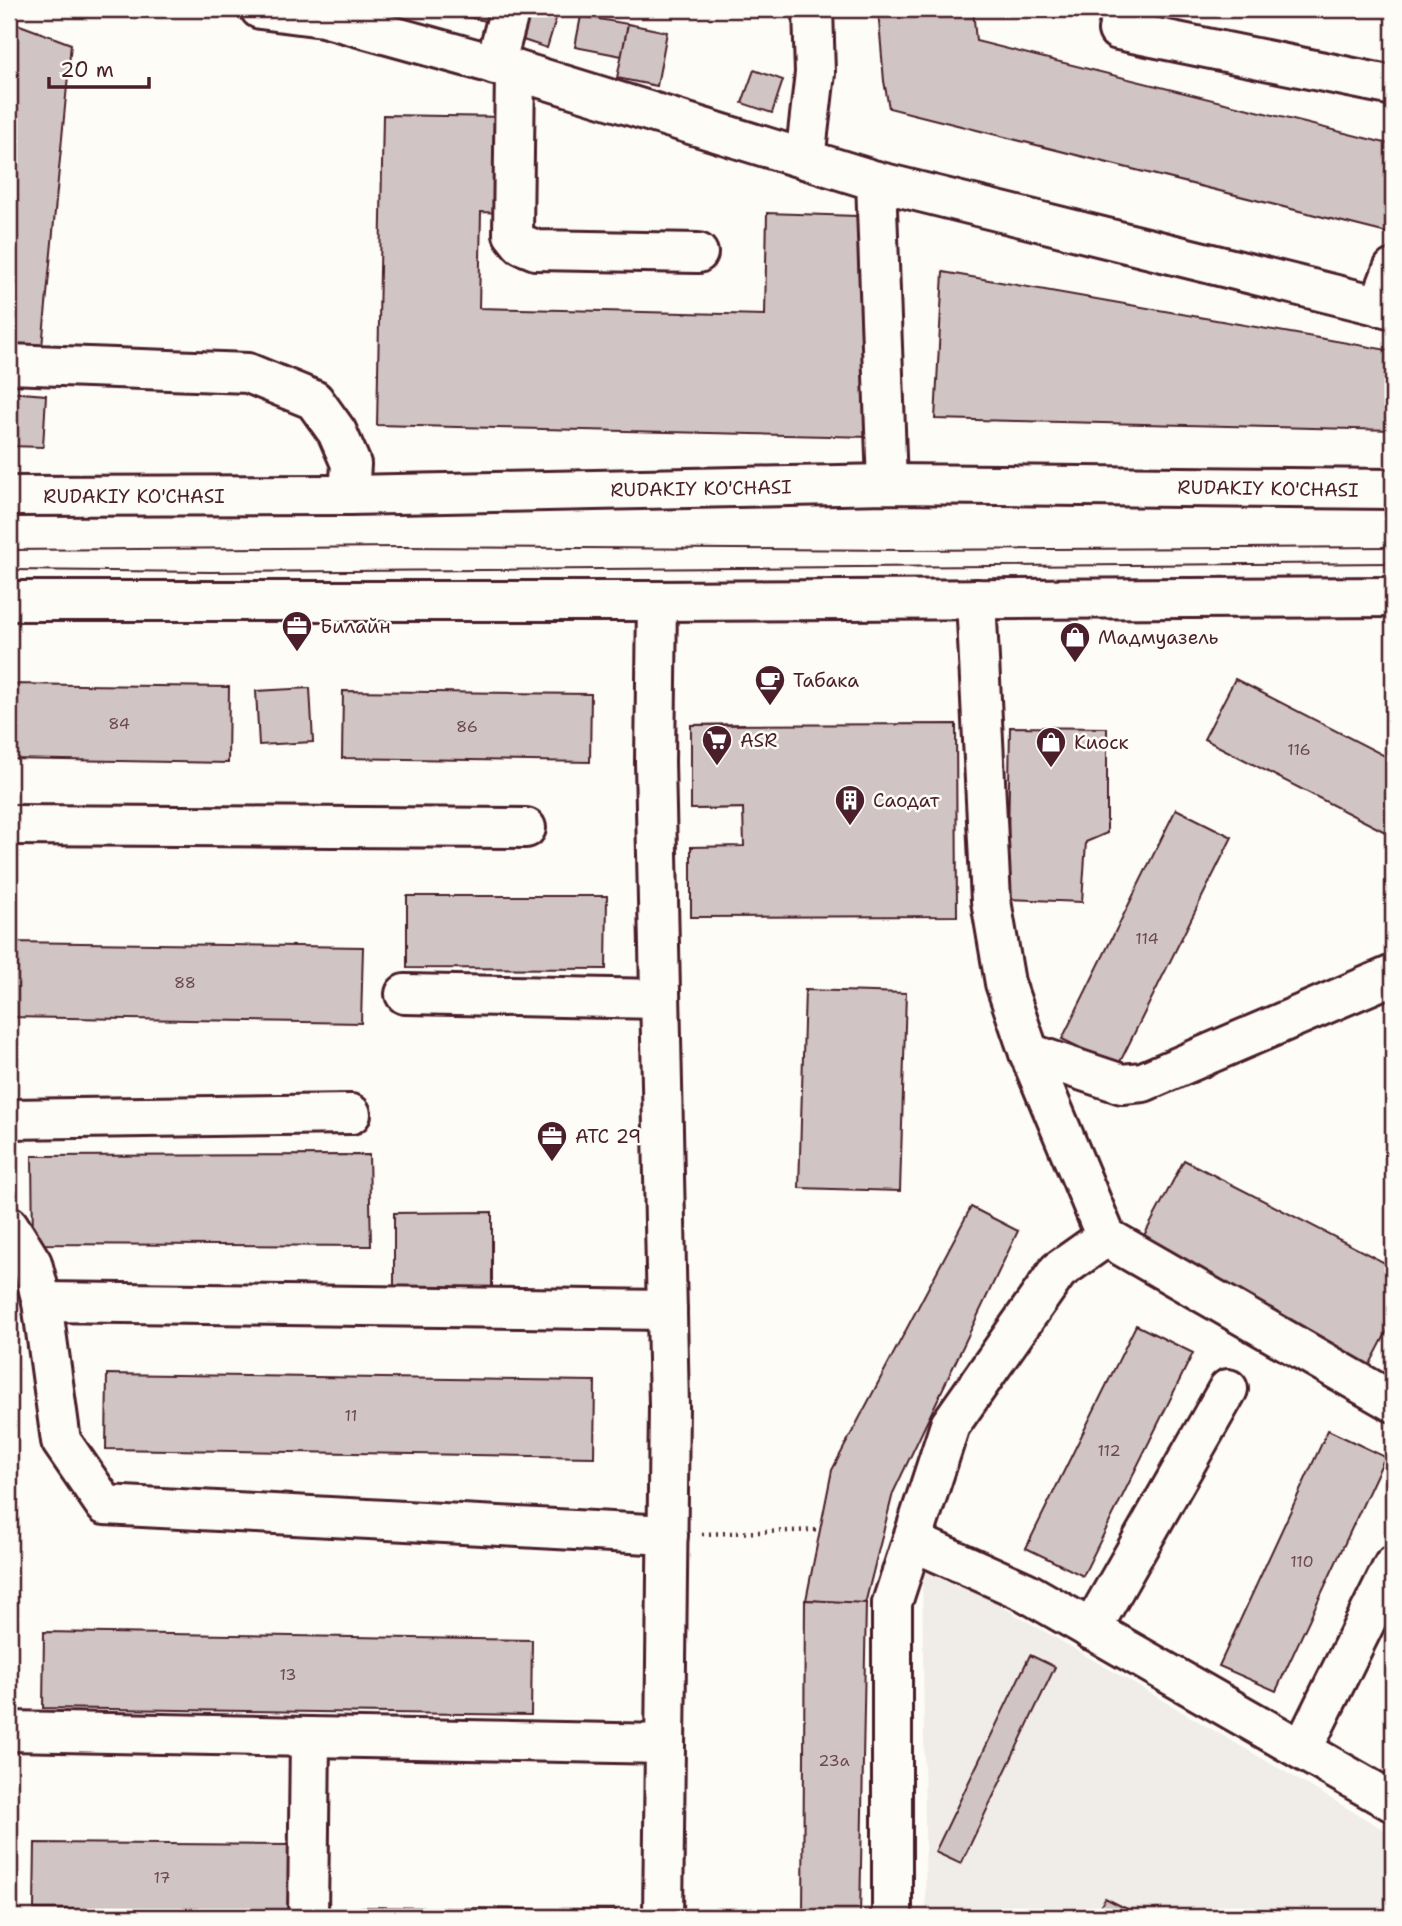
<svg xmlns="http://www.w3.org/2000/svg" width="1402" height="1926" font-family="'Shantell Sans',sans-serif">
  <style>
    .built { fill: #f0ece8 }
    .building { fill: #d0c5c4; stroke: #4a1f2b; stroke-width: 2 }
    .lines { fill: none; stroke-linecap: round; stroke-linejoin: round }
    .minor-casing { stroke: #4a1f2b; stroke-width: 44 }
    .major-casing { stroke: #4a1f2b; stroke-width: 44 }
    .path { stroke: #4a1f2b; stroke-width: 4.5; stroke-dasharray: 2 5; stroke-linecap: butt }
    .minor { stroke: #fdfcf7; stroke-width: 38 }
    .major { stroke: #fdfcf7; stroke-width: 38 }
    .tram { stroke: #4a1f2b; stroke-width: 2 }
    .labels { text-anchor: middle; stroke-width: 5; stroke-linejoin: round; paint-order: stroke }
    .number-label { font-size: 16px; fill: #6c4851 }
    .street-label { font-size: 19px; fill: #4a1f2b; stroke: #fdfcf7 }
    .poi-label { font-size: 19px; fill: #4a1f2b; stroke: #fdfcf7; text-anchor: start }
  </style>
  <rect width="100%" height="100%" fill="#fdfcf7"/>
  <filter id="ink" filterUnits="userSpaceOnUse"><feTurbulence type="fractalNoise" baseFrequency=".0143" numOctaves="2"/><feDisplacementMap in="SourceGraphic" scale="14" xChannelSelector="R" yChannelSelector="G"/><feConvolveMatrix kernelMatrix="1 2 1 2 8 2 1 2 1" color-interpolation-filters="sRGB"/></filter>
  <g filter="url(#ink)">
    <polygon class="built" points="922,1560 1393,1835 1393,1917 926,1917"/>
    <g class="building">
      <polygon points="463,9 499,9 496,23 462,16"/>
      <polygon points="523,9 559,9 547,48 514,37"/>
      <polygon points="878,9 973,9 976,41 1393,145 1393,225 1391,234 889,108 884,81"/>
      <polygon points="581,16 628,24 622,56 575,47"/>
      <polygon points="9,21 71,44 42,347 9,346"/>
      <polygon points="628,24 667,32 657,86 617,78"/>
      <polygon points="754,70 783,80 772,113 742,103"/>
      <polygon points="383,115 507,117 503,213 481,212 479,308 765,315 767,213 857,216 870,437 377,425"/>
      <polygon points="943,272 1393,351 1393,430 935,419"/>
      <polygon points="9,392 46,395 43,447 9,446"/>
      <polygon points="1235,679 1393,760 1393,836 1204,739"/>
      <polygon points="9,684 229,687 228,763 9,759"/>
      <polygon points="310,688 313,742 259,745 256,691"/>
      <polygon points="343,691 591,694 590,762 342,758"/>
      <polygon points="744,724 743,808 691,809 691,725"/>
      <polygon points="956,724 957,916 691,917 691,847 744,846 743,808 691,809 691,725"/>
      <polygon points="1010,727 1107,728 1107,833 1086,842 1082,902 1007,899"/>
      <polygon points="1176,809 1232,837 1118,1066 1062,1039"/>
      <polygon points="407,896 607,896 606,969 407,968"/>
      <polygon points="9,942 363,947 361,1023 9,1017"/>
      <polygon points="805,990 906,993 900,1191 799,1188"/>
      <polygon points="369,1155 371,1246 33,1244 32,1156"/>
      <polygon points="1184,1160 1393,1267 1393,1320 1369,1366 1138,1247"/>
      <polygon points="971,1207 1018,1231 893,1493 865,1604 806,1600 832,1470"/>
      <polygon points="492,1212 492,1297 394,1296 394,1213"/>
      <polygon points="1136,1325 1193,1353 1083,1576 1026,1548"/>
      <polygon points="1393,1355 1393,1398 1376,1389"/>
      <polygon points="107,1374 595,1381 594,1457 106,1449"/>
      <polygon points="1328,1430 1385,1457 1276,1691 1219,1666"/>
      <polygon points="805,1600 866,1603 860,1917 803,1917"/>
      <polygon points="44,1632 532,1640 531,1715 43,1708"/>
      <polygon points="1030,1655 1055,1667 961,1864 935,1852"/>
      <polygon points="35,1843 290,1845 289,1911 34,1909"/>
      <polygon points="1105,1898 1143,1917 1095,1917"/>
      <polygon points="362,1907 616,1910 616,1917 361,1917"/>
    </g>
    <g class="lines">
      <g class="minor-casing">
        <g id="minor">
          <polyline points="260,9 323,17 515,70 876,181 887,484"/>
          <polyline points="1118,30 1393,86"/>
          <polyline points="495,65 510,9"/>
          <polyline points="515,70 513,234 521,244 536,250 698,253"/>
          <polyline points="805,159 815,73 813,9"/>
          <polyline points="876,181 1393,309"/>
          <polyline points="1379,306 1393,269"/>
          <polyline points="9,364 248,373 314,400 337,432 351,464 349,495"/>
          <polyline points="976,599 991,901 1005,983 1029,1053 1106,1237 1393,1402"/>
          <polyline points="657,601 655,762 669,1406 663,1917"/>
          <polyline points="9,825 526,828"/>
          <polyline points="405,994 660,999"/>
          <polyline points="1029,1053 1122,1084 1143,1082 1393,975"/>
          <polyline points="9,1119 351,1114"/>
          <polyline points="9,1226 32,1263 42,1302 61,1441 105,1505 668,1535"/>
          <polyline points="42,1302 667,1310"/>
          <polyline points="912,1541 1026,1592 1393,1802"/>
          <polyline points="1091,1630 1228,1389"/>
          <polyline points="9,1731 665,1744"/>
          <polyline points="1302,1750 1393,1566"/>
          <polyline points="308,1917 310,1737"/>
          <polyline points="890,1917 892,1914 892,1603 950,1425 1058,1271 1106,1237"/>
        </g>
      </g>
      <g class="major-casing">
        <g id="major">
          <polyline points="9,496 349,495 887,484 1393,489"/>
          <polyline points="9,601 657,601 1393,597"/>
        </g>
      </g>
      <polyline class="path" points="702,1534 820,1530"/>
      <use href="#minor" class="minor"/>
      <use href="#major" class="major"/>
      <g class="tram">
        <polyline points="9,550 402,547 905,550 1393,547"/>
        <polyline points="9,570 211,572 1393,563"/>
      </g>
    </g>
  </g>
  <defs>
    <g id="office-pin" transform="scale(1.575)"><path d="M0 17L-7.5 6A9.5 9.5 0 1 1 7.5 6Z" fill="#4a1f2b" stroke="#fdfcf7"/><path d="M-6-3h4V-5.5h4V-3h4V5H-6ZM-1-4.5V-3h2v-1.5ZM-6 0V1H6V0Z" fill="#fff"/></g>
    <g id="shop-pin" transform="scale(1.575)"><path d="M0 17L-7.5 6A9.5 9.5 0 1 1 7.5 6Z" fill="#4a1f2b" stroke="#fdfcf7"/><path d="M-5-2.5h2.3a2.7 3.5 0 0 1 5.4 0H5L5.5 6h-11ZM-1.5-2.5h3a1.5 2.3 0 0 0-3 0Z" fill="#fff"/></g>
    <g id="cafe-pin" transform="scale(1.575)"><path d="M0 17L-7.5 6A9.5 9.5 0 1 1 7.5 6Z" fill="#4a1f2b" stroke="#fdfcf7"/><path d="M-5.5-4.5H6V0H3Q3 3.5 0 3.5H-2.5Q-5.5 3.5-5.5 0ZM3-3.2v2h1.7v-2ZM-6 4.5H4V6H-6Z" fill="#fff"/></g>
    <g id="supermarket-pin" transform="scale(1.575)"><path d="M0 17L-7.5 6A9.5 9.5 0 1 1 7.5 6Z" fill="#4a1f2b" stroke="#fdfcf7"/><path d="M-6-5.5h2.5l.6 2H6L4.5 2H-2.5L-4.4-4H-6ZM-1.5 3.2a1.3 1.3 0 1 0 .1 0ZM3 3.2a1.3 1.3 0 1 0 .1 0Z" fill="#fff"/></g>
    <g id="building-pin" transform="scale(1.575)"><path d="M0 17L-7.5 6A9.5 9.5 0 1 1 7.5 6Z" fill="#4a1f2b" stroke="#fdfcf7"/><path d="M-4-6H4V6H1V3H-1V6H-4ZM-2.5-4.3h1.7v1.8h-1.7ZM.8-4.3h1.7v1.8H.8ZM-2.5-1h1.7V.8h-1.7ZM.8-1h1.7V.8H.8Z" fill="#fff"/></g>
  </defs>
  <g fill-rule="evenodd">
    <use href="#office-pin" x="297" y="626"/>
    <use href="#shop-pin" x="1075" y="637"/>
    <use href="#cafe-pin" x="770" y="680"/>
    <use href="#supermarket-pin" x="717" y="740"/>
    <use href="#shop-pin" x="1051" y="742"/>
    <use href="#building-pin" x="850" y="800"/>
    <use href="#office-pin" x="552" y="1136"/>
  </g>
  <g class="labels">
    <g class="number-label">
      <text x="119" y="729">84</text>
      <text x="467" y="732">86</text>
      <text x="1299" y="755">116</text>
      <text x="1147" y="944">114</text>
      <text x="185" y="988">88</text>
      <text x="351" y="1421">11</text>
      <text x="1109" y="1456">112</text>
      <text x="1302" y="1567">110</text>
      <text x="288" y="1680">13</text>
      <text x="834" y="1766">23а</text>
      <text x="162" y="1883">17</text>
    </g>
    <g class="street-label">
      <text transform="translate(701 488) rotate(-1)" y="7">RUDAKIY KO'CHASI</text>
      <text transform="translate(1268 488) rotate(1)" y="7">RUDAKIY KO'CHASI</text>
      <text x="134" y="503">RUDAKIY KO'CHASI</text>
    </g>
    <g class="poi-label">
      <text x="320" y="633">Билайн</text>
      <text x="1098" y="644">Мадмуазель</text>
      <text x="793" y="687">Табака</text>
      <text x="740" y="747">ASR</text>
      <text x="1074" y="749">Киоск</text>
      <text x="873" y="807">Саодат</text>
      <text x="575" y="1143">АТС 29</text>
    </g>
  </g>
  <rect width="1402" height="1926" fill="none" stroke="#fdfcf7" stroke-width="35"/>
  <rect x="18" y="18" width="1367" height="1891" fill="none" stroke="#4a1f2b" stroke-width="2.5" filter="url(#ink)"/>
  <path d="M49 77v10h100v-10" fill="none" stroke="#4a1f2b" stroke-width="3.5"/>
  <text x="60" y="77" font-size="21" fill="#4a1f2b" stroke="#fdfcf7" stroke-width="5" paint-order="stroke">20 m</text>
</svg>
